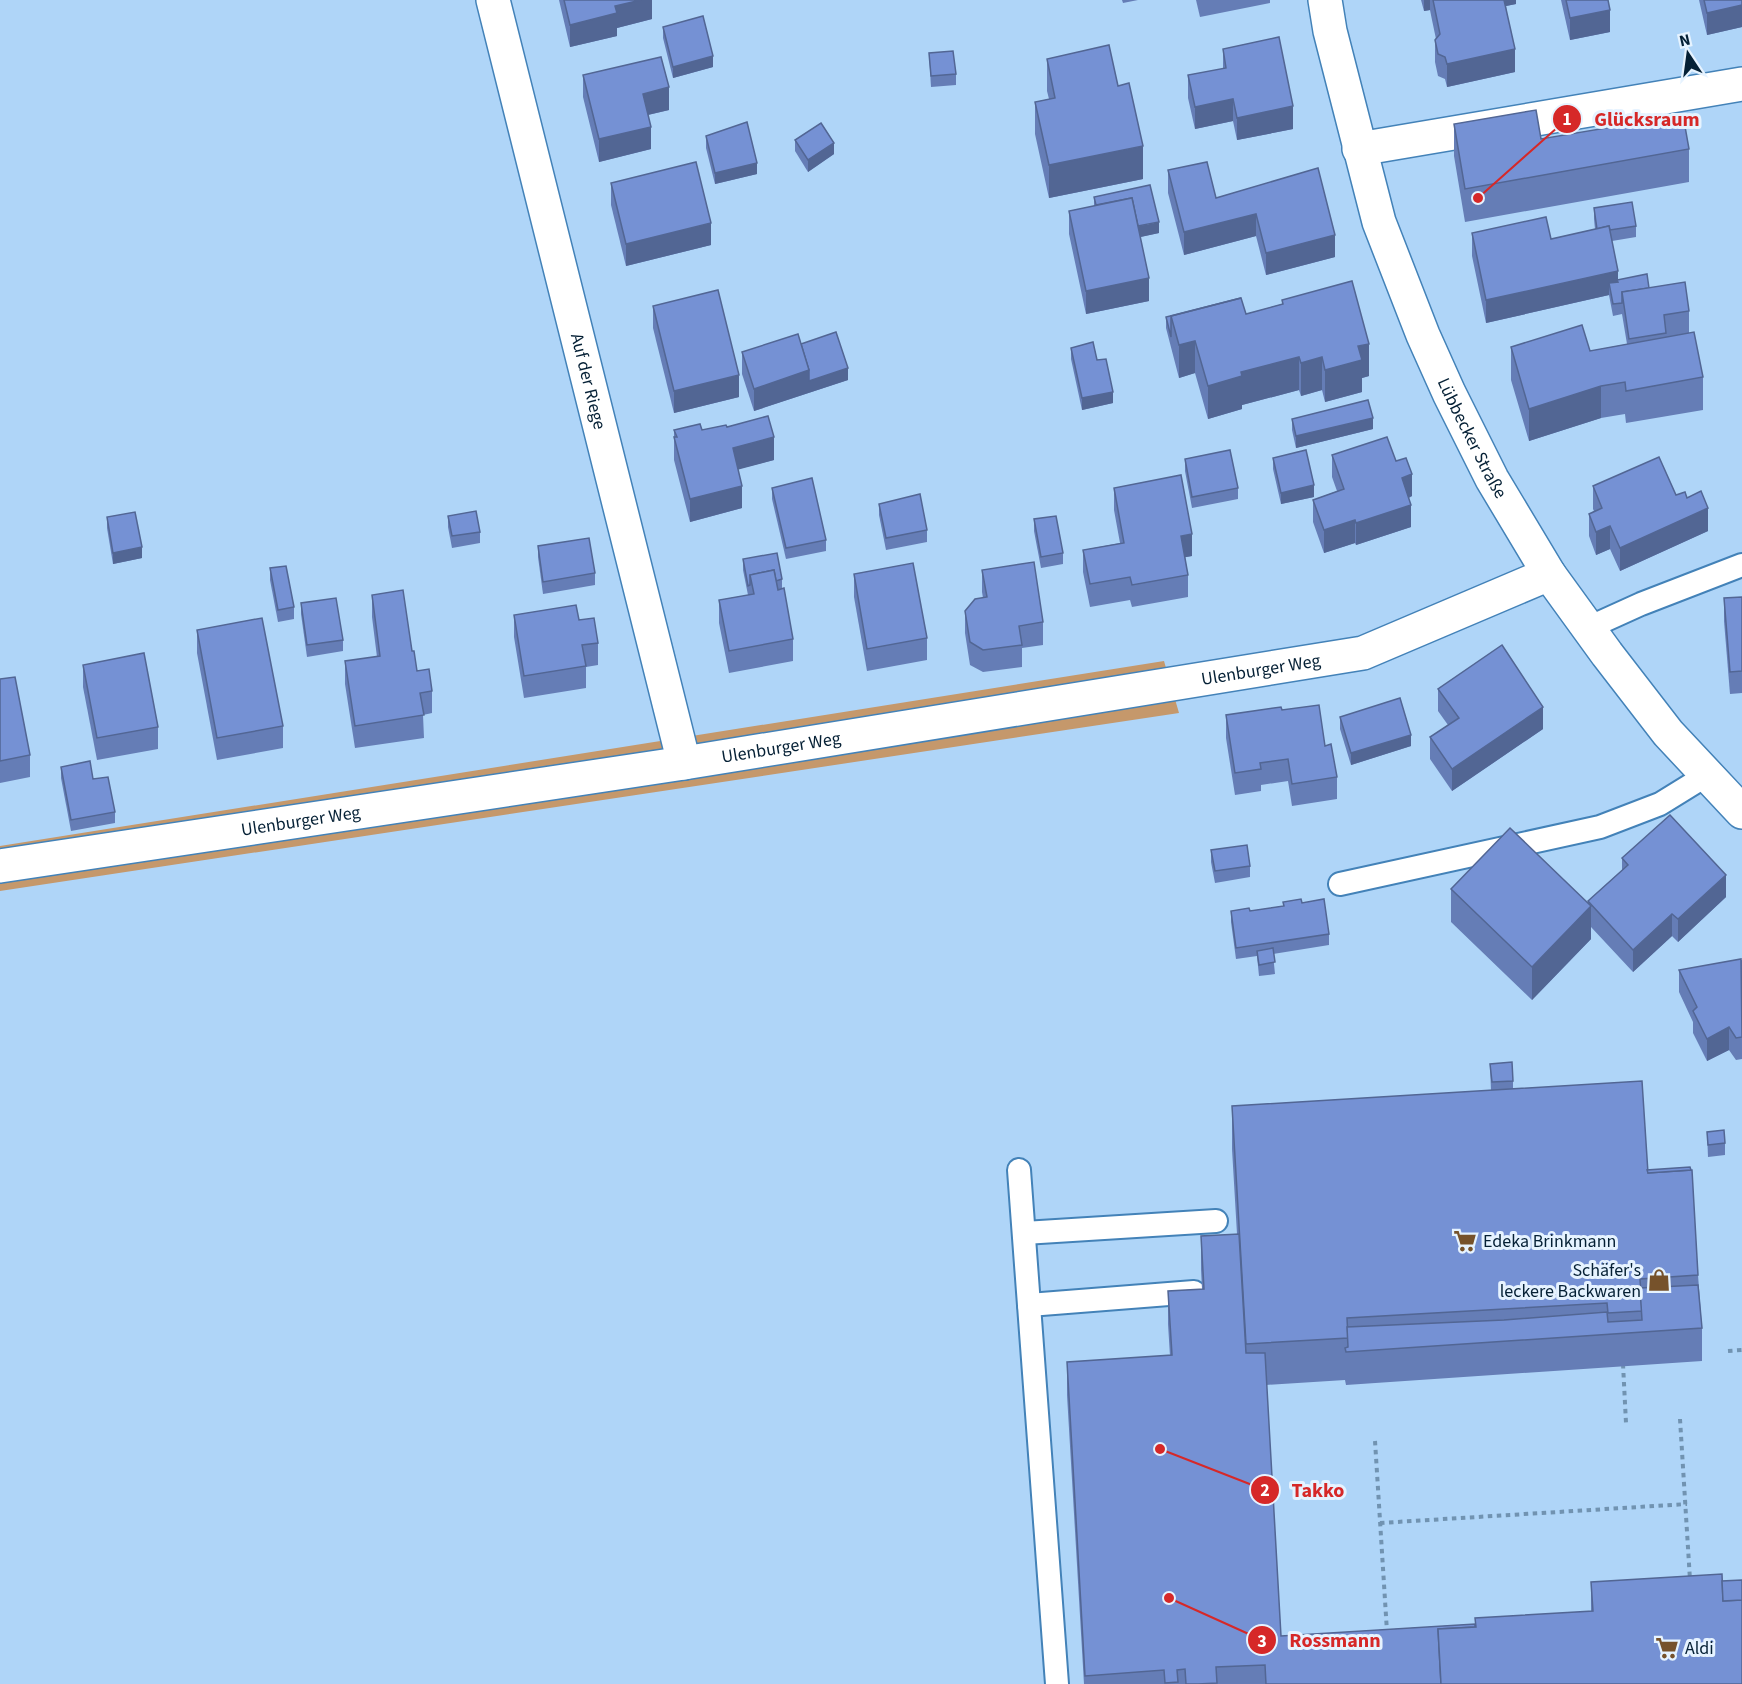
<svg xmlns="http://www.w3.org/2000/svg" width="1742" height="1684" font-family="'Source Sans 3',sans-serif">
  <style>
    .green { fill: #c5986b }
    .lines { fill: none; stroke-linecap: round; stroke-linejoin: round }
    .lane-casing { stroke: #4382b8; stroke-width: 26 }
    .street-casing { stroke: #4382b8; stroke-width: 36 }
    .secondary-casing { stroke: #4382b8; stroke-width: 36 }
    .path { stroke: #7193b1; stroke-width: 4; stroke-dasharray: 4.5 4.5; stroke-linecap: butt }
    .lane { stroke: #fff; stroke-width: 22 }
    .street { stroke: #fff; stroke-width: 33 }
    .secondary { stroke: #fff; stroke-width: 33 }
    .wall { fill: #657db6 }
    .shaded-wall { fill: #526694 }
    .building { fill: #7591d4; stroke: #526694; stroke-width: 1.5 }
    .labels { text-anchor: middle; stroke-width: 6; stroke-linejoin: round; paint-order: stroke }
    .street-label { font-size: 18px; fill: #052035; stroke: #e6f3ff }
    .poi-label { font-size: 18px; fill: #052035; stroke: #e6f3ff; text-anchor: start }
    .leader { fill: none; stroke: #d62828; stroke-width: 2 }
    .callout-dot { fill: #d62828; stroke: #e6f3ff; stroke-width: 2 }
    .mark-label { font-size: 18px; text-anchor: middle; font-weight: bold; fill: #fff }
    .callout-label { font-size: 20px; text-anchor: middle; font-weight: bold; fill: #d62828; stroke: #e6f3ff; stroke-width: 6; stroke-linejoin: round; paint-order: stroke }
  </style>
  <rect width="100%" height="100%" fill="#afd5f8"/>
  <polygon class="green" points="1164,661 1179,713 0,891 0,846"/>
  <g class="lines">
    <g class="lane-casing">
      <g id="lane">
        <polyline points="1588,628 1641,604 1742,565"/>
        <polyline points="1340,884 1600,827 1660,804 1707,775"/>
        <polyline points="1019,1170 1057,1684"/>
        <polyline points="1024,1233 1216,1221"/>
        <polyline points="1029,1305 1194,1292"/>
      </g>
    </g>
    <g class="street-casing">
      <g id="street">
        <path id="s1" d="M493 0 684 763"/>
        <polyline points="1359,149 1742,84"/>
        <path id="s2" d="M0 866 684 763 1363 653 1549 574"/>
      </g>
    </g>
    <g class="secondary-casing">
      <g id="secondary">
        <path id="s3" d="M1325 0 1330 31 1379 222 1423 335 1449 393 1492 479 1549 574 1607 654 1668 733 1742 812"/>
      </g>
    </g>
    <g class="path">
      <polyline points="1728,1351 1742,1350"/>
      <polyline points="1623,1364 1626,1423"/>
      <polyline points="1680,1419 1690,1580"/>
      <polyline points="1375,1441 1387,1632"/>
      <polyline points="1380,1523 1687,1504"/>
    </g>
    <use href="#lane" class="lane"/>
    <use href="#street" class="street"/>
    <use href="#secondary" class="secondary"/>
  </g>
  <g class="wall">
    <polygon points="559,0 652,0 652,19 617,28 617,36 570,47"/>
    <polygon points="1122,0 1138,0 1123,3"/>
    <polygon points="1196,0 1270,0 1270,3 1200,17"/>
    <polygon points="1421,0 1516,0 1516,4 1506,6 1515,72 1447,87 1445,79 1438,76 1435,62 1435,40 1436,39 1432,20 1430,10 1424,11"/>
    <polygon points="1561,0 1608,0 1610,32 1570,40"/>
    <polygon points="1699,0 1742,0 1742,27 1707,35"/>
    <polygon points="663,27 713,67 673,78 663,38"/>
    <polygon points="1223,49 1293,129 1237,140 1233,121 1195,129 1188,98 1188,75 1223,69"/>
    <polygon points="929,53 956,74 956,85 931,87"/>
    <polygon points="1047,59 1143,179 1049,198 1035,134 1035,102 1049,99 1047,91"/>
    <polygon points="583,75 669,110 648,115 651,149 599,162 583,97"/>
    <polygon points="1454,124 1541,139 1689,149 1689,182 1465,222 1454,156"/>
    <polygon points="706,136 757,174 715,184 706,148"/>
    <polygon points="795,140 834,154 808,172 795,151"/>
    <polygon points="1318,168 1335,257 1266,275 1256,236 1184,255 1168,193 1168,170 1216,198"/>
    <polygon points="611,183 711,245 626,266 611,205"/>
    <polygon points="1094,197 1159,233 1140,237 1149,301 1086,314 1069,234 1069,211 1094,206"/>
    <polygon points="1594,208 1636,226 1636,237 1612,241 1618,280 1649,288 1689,311 1689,333 1703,377 1703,410 1626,423 1625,414 1601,418 1529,441 1511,380 1511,347 1590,351 1627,344 1622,314 1613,316 1609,295 1486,323 1472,256 1472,233 1551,239 1595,229 1594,219"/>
    <polygon points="1282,300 1369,376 1362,378 1362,392 1325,402 1322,390 1301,396 1299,390 1242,405 1242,409 1208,419 1195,373 1179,378 1166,328 1166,317 1246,314 1282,304"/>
    <polygon points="653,306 739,397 674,413 653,328"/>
    <polygon points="801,344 848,380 754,411 742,374 742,352"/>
    <polygon points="1071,348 1097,360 1113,403 1082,410 1071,359"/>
    <polygon points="1292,419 1373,429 1296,448 1292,430"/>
    <polygon points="727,427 774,460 738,469 742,508 690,522 674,460 674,430 702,430"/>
    <polygon points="1332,455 1396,461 1412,496 1409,498 1411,527 1356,545 1355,543 1324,553 1313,522 1313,500 1337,491 1332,477"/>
    <polygon points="1273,458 1314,497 1281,504 1273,469"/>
    <polygon points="1185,459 1238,488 1238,499 1192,508 1185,471"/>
    <polygon points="1593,486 1676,495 1687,498 1708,531 1620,571 1610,549 1596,555 1589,536 1589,514 1594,511 1593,509"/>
    <polygon points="772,488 826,540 826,551 786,559 772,499"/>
    <polygon points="1114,488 1192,556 1185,557 1188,575 1188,597 1132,607 1130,600 1090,607 1083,572 1083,550 1120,543 1114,510"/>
    <polygon points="879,504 927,530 927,542 886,550 879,515"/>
    <polygon points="448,516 480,532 480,543 452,548 448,527"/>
    <polygon points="107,517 142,558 113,564 107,528"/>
    <polygon points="1034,519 1063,553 1063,564 1041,568 1034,531"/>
    <polygon points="538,546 595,573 595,585 543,594 538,557"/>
    <polygon points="743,559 782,579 782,589 793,639 793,661 729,673 719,623 719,600 748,595 743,570"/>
    <polygon points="270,568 294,607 294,619 278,622 270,580"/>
    <polygon points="982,570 1043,622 1043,645 1022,648 1022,667 983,672 970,665 965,633 965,611 983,598 982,592"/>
    <polygon points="854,574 927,638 927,660 867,671 854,597"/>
    <polygon points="372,595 412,651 417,671 432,691 432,713 423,715 424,738 355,748 345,684 345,661 377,657 372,617"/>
    <polygon points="1742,597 1742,693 1730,694 1724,621 1724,598"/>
    <polygon points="301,603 343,640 343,651 307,657 301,614"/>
    <polygon points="514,615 579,620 598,643 598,665 586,667 586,688 524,698 514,637"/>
    <polygon points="197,630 283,726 283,748 217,760 197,653"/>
    <polygon points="83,665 158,727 158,749 97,760 83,687"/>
    <polygon points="0,679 30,755 30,777 0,783"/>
    <polygon points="1438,689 1543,729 1452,791 1430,759 1430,737 1448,725 1438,711"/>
    <polygon points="1282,710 1325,746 1337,777 1337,799 1292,806 1288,781 1261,785 1261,791 1235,795 1226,738 1226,715"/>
    <polygon points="1340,717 1411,746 1351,765 1340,729"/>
    <polygon points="61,767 93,779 115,812 115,823 71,831 61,778"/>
    <polygon points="1211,850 1250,866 1250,877 1215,883 1211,862"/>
    <polygon points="1622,858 1726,897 1678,942 1672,936 1633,972 1591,927 1591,939 1532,1000 1451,922 1451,889 1588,903 1588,901 1622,870"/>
    <polygon points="1283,902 1302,903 1329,934 1329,945 1273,954 1275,974 1259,976 1257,956 1236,959 1231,922 1231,911 1250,911 1283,906"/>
    <polygon points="1742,960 1742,1059 1736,1060 1729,1050 1707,1061 1693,1033 1693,1022 1679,992 1679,970"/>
    <polygon points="1490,1064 1513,1081 1513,1089 1647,1170 1698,1275 1702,1328 1702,1361 1346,1385 1345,1380 1266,1385 1281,1636 1475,1624 1591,1611 1591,1582 1722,1581 1742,1684 1084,1684 1067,1395 1067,1362 1170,1356 1168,1324 1168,1291 1202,1289 1201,1269 1201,1236 1237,1234 1232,1149 1232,1106 1491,1091"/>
    <polygon points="1707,1132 1725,1143 1725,1155 1708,1157"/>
  </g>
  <g class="shaded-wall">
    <polygon points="641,0 652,0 652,19 617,28 617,36 570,47 570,25 615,6"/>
    <polygon points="1424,0 1430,0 1430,10 1424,11"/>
    <polygon points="1501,0 1516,0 1516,4 1501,7"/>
    <polygon points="1742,5 1742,27 1707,35 1707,13"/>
    <polygon points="1610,10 1610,32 1570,40 1570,18"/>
    <polygon points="1515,49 1515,72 1447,87 1447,64"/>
    <polygon points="713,56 713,67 673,78 673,67"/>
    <polygon points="669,87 669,110 643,116 643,94"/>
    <polygon points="1233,99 1233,121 1195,129 1195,107"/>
    <polygon points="1293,106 1293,129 1237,140 1237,118"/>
    <polygon points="651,127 651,149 599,162 599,139"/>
    <polygon points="834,143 834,154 808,172 808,160"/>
    <polygon points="1143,146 1143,179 1049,198 1049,165"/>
    <polygon points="757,163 757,174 715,184 715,173"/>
    <polygon points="1256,214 1256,236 1184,255 1184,232"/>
    <polygon points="1159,222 1159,233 1136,238 1136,227"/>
    <polygon points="711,223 711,245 626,266 626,244"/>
    <polygon points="1335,235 1335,257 1266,275 1266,253"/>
    <polygon points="1618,271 1618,293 1609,283 1609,295 1486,323 1486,300"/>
    <polygon points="1149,278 1149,301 1086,314 1086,291"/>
    <polygon points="1246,317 1195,342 1195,373 1179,378 1179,345"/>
    <polygon points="1369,344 1369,376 1362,378 1362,392 1325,402 1325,370 1358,346"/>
    <polygon points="1299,357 1299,390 1242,405 1242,409 1208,419 1208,386 1241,372"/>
    <polygon points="1322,357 1322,390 1301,396 1301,363"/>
    <polygon points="848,368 848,380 754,411 754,389 809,370"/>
    <polygon points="739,375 739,397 674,413 674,391"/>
    <polygon points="1601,386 1601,418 1529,441 1529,409"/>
    <polygon points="1113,392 1113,403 1082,410 1082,398"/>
    <polygon points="1373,418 1373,429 1296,448 1296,436"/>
    <polygon points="774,437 774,460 733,471 733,448"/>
    <polygon points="1412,474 1412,496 1402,500 1402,478"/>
    <polygon points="1314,485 1314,497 1281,504 1281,493"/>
    <polygon points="742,486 742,508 690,522 690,499"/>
    <polygon points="1411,505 1411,527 1356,545 1356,523"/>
    <polygon points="1708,508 1708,531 1620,571 1620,548"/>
    <polygon points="1355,520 1355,543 1324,553 1324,530"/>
    <polygon points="1610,526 1610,549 1596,555 1596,532"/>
    <polygon points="1192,534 1192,556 1181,558 1181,536"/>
    <polygon points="142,547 142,558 113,564 113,553"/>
    <polygon points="1543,707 1543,729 1452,791 1452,769"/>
    <polygon points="1411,735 1411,746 1351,765 1351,753"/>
    <polygon points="1726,875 1726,897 1678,942 1678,919"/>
    <polygon points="1591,906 1591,939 1532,1000 1532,967"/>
    <polygon points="1672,914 1672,936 1633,972 1633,950"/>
    <polygon points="1729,1027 1729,1050 1707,1061 1707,1039"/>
  </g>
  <g class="building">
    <polygon points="564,0 641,0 615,6 617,13 570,25"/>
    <polygon points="1433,0 1504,0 1515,49 1447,64 1445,57 1438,54 1435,40 1440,34"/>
    <polygon points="1566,0 1608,0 1610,10 1570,18"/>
    <polygon points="1704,0 1742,0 1742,5 1707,13"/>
    <polygon points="703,16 713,56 673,67 663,27"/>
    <polygon points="1279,37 1293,106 1237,118 1233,99 1195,107 1188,75 1226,68 1223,49"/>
    <polygon points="1109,45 1118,86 1129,83 1143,146 1049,165 1035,102 1055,98 1047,59"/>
    <polygon points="953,51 956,74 931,76 929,53"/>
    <polygon points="661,57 669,87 643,94 651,127 599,139 583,75"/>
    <polygon points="1536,110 1541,139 1683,115 1689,149 1465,189 1454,124"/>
    <polygon points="747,122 757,163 715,173 706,136"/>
    <polygon points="821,123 834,143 808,160 795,140"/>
    <polygon points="696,162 711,223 626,244 611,183"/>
    <polygon points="1207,162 1216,198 1318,168 1335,235 1266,253 1256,214 1184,232 1168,170"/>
    <polygon points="1150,185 1159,222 1138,226 1132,198 1096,205 1094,197"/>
    <polygon points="1132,198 1149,278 1086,291 1069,211"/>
    <polygon points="1632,202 1636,226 1610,230 1609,226 1597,229 1594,208"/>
    <polygon points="1546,217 1551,239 1609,226 1618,271 1486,300 1472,233"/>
    <polygon points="1647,274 1649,288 1622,292 1622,303 1613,304 1609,283 1618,282 1617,280"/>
    <polygon points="1352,281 1369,344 1358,346 1362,360 1325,370 1322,357 1301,363 1299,357 1241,372 1242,376 1208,386 1195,341 1179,345 1171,316 1241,298 1246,314 1283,304 1282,300"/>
    <polygon points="1685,282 1689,311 1664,315 1666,333 1629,339 1622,292"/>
    <polygon points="718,290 739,375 674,391 653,306"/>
    <polygon points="1241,298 1171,316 1171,337 1166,317"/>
    <polygon points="1582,325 1590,351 1694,332 1703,377 1626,391 1625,382 1601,386 1529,409 1511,347"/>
    <polygon points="836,332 848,368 809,381 809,370 801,344"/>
    <polygon points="798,334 809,370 754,389 742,352"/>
    <polygon points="1093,342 1097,360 1106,359 1113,392 1082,398 1071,348"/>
    <polygon points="1368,400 1373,418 1296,436 1292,419"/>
    <polygon points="768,416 774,437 733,448 742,486 690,499 674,437 677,437 674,430 700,424 702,430 726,425 727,427"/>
    <polygon points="1387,437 1396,461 1406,458 1412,474 1402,478 1411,505 1356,523 1355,520 1324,530 1313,500 1344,489 1332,455"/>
    <polygon points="1230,450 1238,488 1192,497 1185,459"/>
    <polygon points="1306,450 1314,485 1281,493 1273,458"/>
    <polygon points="1659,457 1676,495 1685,492 1687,498 1701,491 1708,508 1620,548 1610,526 1596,532 1589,514 1602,508 1593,486"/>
    <polygon points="1181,475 1192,534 1181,536 1188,575 1132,585 1130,577 1090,584 1083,550 1124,543 1114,488"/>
    <polygon points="812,478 826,540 786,548 772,488"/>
    <polygon points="920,494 927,530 886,538 879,504"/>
    <polygon points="476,511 480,532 452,536 448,516"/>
    <polygon points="135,512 142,547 113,553 107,517"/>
    <polygon points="1056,516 1063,553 1041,557 1034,519"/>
    <polygon points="589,538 595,573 543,582 538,546"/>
    <polygon points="777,553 782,579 776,581 774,570 750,575 750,585 748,586 743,559"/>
    <polygon points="1034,562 1043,622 1019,626 1022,645 983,650 970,642 965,611 975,599 987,597 982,570"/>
    <polygon points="913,563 927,638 867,649 854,574"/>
    <polygon points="286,566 294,607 278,610 270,568"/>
    <polygon points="774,570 778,590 784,588 793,639 729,651 719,600 754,594 750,575"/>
    <polygon points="403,590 412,651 414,651 417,671 429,669 432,691 420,693 424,715 355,726 345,661 380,656 372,595"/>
    <polygon points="1742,597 1742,671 1730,672 1724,598"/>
    <polygon points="336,598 343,640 307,645 301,603"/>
    <polygon points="576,605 579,620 594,618 598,643 582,645 586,666 524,676 514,615"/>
    <polygon points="262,618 283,726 217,738 197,630"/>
    <polygon points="1502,645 1543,707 1452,769 1430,737 1459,718 1438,689"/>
    <polygon points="144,653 158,727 97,738 83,665"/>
    <polygon points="15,677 30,755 0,761 0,679"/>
    <polygon points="1400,698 1411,735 1351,753 1340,717"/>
    <polygon points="1319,705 1325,746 1331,744 1337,777 1292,784 1288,759 1260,763 1261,769 1235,773 1226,715 1281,707 1282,710"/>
    <polygon points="90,761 93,779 108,777 115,812 71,820 61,767"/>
    <polygon points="1670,815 1726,875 1678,919 1672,914 1633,950 1588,901 1628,865 1622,858"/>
    <polygon points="1510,828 1591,906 1532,967 1451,889"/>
    <polygon points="1247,845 1250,866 1215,871 1211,850"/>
    <polygon points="1301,899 1302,903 1324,899 1329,934 1236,948 1231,911 1249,908 1250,911 1284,906 1283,902"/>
    <polygon points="1273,948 1275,962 1259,965 1257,951"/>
    <polygon points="1741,959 1742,1037 1736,1038 1729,1027 1707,1039 1693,1011 1697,1007 1679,970"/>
    <polygon points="1512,1062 1513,1081 1492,1082 1490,1064"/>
    <polygon points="1642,1081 1648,1173 1692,1170 1698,1275 1640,1279 1642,1311 1608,1313 1607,1303 1347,1318 1348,1338 1246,1344 1232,1106"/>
    <polygon points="1724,1130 1725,1143 1708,1145 1707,1132"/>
    <polygon points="1690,1167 1691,1170 1648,1173 1647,1170"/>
    <polygon points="1239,1234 1246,1353 1265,1353 1281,1636 1475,1624 1475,1627 1438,1629 1441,1684 1266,1684 1265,1665 1216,1667 1217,1683 1198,1684 1186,1684 1185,1669 1177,1670 1178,1682 1165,1683 1164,1670 1085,1676 1067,1362 1172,1355 1168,1291 1204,1289 1201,1236"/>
    <polygon points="1698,1285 1702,1328 1346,1352 1345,1348 1348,1347 1347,1327 1504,1320 1607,1312 1608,1322 1642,1320 1640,1288"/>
    <polygon points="1722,1574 1723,1601 1742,1600 1742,1684 1441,1684 1438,1629 1476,1627 1475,1618 1593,1611 1591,1582"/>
    <polygon points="1742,1580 1742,1600 1723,1601 1722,1581"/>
  </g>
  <defs>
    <g id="supermarket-bare" transform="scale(1.8)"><path d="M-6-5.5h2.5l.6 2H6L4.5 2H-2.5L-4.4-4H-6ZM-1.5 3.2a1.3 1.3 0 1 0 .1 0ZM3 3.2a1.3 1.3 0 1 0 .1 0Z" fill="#76522b" stroke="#e6f3ff" stroke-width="2.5" paint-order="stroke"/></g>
    <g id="shop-bare" transform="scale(1.8)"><path d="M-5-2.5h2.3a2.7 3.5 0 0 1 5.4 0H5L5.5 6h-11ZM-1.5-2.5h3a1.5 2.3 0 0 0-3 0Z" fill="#76522b" stroke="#e6f3ff" stroke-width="2.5" paint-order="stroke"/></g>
  </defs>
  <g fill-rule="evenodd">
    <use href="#supermarket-bare" x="1465" y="1241"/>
    <use href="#shop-bare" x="1659" y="1280"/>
    <use href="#supermarket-bare" x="1667" y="1648"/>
  </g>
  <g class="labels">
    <g class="street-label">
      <text dy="6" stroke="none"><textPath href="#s1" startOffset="393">Auf der Riege</textPath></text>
      <text dy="6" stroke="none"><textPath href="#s3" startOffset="464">Lübbecker Straße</textPath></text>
      <text dy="6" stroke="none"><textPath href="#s2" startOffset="1276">Ulenburger Weg</textPath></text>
      <text dy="6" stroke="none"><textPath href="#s2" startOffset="790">Ulenburger Weg</textPath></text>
      <text dy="6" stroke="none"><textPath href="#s2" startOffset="304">Ulenburger Weg</textPath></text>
    </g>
    <g class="poi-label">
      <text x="1483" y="1247">Edeka Brinkmann</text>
      <text x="1641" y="1276" text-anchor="end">Schäfer's<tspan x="1641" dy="21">leckere Backwaren</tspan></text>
      <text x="1685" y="1654">Aldi</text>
    </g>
  </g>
  <path class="leader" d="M1478 198L1567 119M1160 1449L1265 1490M1169 1598L1262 1640"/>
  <g class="callout-dot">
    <circle cx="1478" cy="198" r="6"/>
    <circle cx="1160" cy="1449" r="6"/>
    <circle cx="1169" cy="1598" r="6"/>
    <circle cx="1567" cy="119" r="15"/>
    <circle cx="1265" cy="1490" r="15"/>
    <circle cx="1262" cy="1640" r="15"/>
  </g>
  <g class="mark-label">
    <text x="1567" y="125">1</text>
    <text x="1265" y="1496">2</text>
    <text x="1262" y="1647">3</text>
  </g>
  <g class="callout-label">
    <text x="1647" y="126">Glücksraum</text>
    <text x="1318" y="1497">Takko</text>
    <text x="1335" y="1647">Rossmann</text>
  </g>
  <g transform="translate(1688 54) rotate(347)" stroke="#e6f3ff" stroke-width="4.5" paint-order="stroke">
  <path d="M0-4.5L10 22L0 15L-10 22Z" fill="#052035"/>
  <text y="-9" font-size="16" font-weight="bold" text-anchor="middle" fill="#052035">N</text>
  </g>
</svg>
